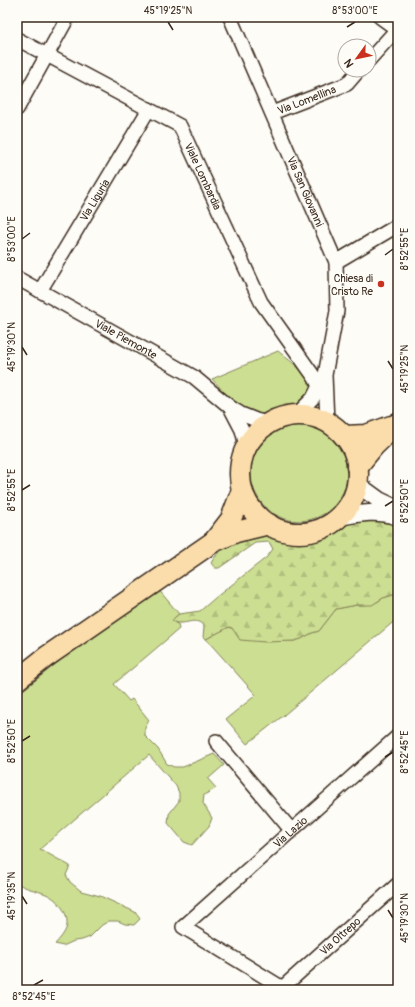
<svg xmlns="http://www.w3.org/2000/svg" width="415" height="1007" font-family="Pangolin,sans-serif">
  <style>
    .grass { fill: #ccde92; stroke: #848458 }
    .forest { fill: url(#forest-firs); stroke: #848458 }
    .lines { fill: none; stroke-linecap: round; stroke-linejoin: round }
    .minor-casing { stroke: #3b2a1e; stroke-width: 16 }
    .tertiary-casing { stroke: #3b2a1e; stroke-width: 19 }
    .primary-casing { stroke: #3b2a1e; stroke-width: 23 }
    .minor { stroke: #fdfcf7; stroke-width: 13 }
    .tertiary { stroke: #fdfcf7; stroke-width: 16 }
    .primary { stroke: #fbddab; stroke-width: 20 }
    .ticks { fill: none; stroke: #3b2a1e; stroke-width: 1.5 }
    .poi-dot { fill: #c8321e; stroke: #fdfcf7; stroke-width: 1.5 }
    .labels { text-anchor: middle; stroke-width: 3; stroke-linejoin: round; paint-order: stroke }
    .street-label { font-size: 11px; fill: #3b2a1e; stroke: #fdfcf7 }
    .poi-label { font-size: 11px; fill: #3b2a1e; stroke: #fdfcf7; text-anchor: end }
    .neatline { fill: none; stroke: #3b2a1e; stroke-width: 1.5 }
    .ticks-label { font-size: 10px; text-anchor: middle; fill: #3b2a1e }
  </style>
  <defs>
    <pattern id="forest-firs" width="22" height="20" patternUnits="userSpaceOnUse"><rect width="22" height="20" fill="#ccde92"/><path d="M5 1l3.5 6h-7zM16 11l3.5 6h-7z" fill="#b0bf7d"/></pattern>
  </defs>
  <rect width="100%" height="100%" fill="#fdfcf7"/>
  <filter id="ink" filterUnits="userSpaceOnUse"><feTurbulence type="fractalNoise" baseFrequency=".025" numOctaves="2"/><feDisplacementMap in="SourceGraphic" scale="8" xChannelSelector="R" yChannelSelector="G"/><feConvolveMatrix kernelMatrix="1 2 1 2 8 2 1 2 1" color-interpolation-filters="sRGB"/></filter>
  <g filter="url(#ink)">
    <g class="grass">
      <path d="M278 351C286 358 311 375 311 386 312 401 278 414 265 415 259 416 250 415 244 411 234 405 221 388 212 379Z"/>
      <circle cx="299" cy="473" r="48"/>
      <path d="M158 589 179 614 174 618 175 623 178 624 179 629 114 684 129 701 132 699 149 720 145 728V736L158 749 167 764 174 767H183L214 754 224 765 208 779 216 788 204 795 203 803 212 818 209 826 192 845 184 842 168 823 169 814 179 801V793L176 786 149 755 40 849 70 866 66 875 70 882 81 891 100 896 135 912 140 919 134 925 125 924 118 921H109L102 925 90 937 82 940 74 941 63 946 55 944C59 940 64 934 66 929 71 915 58 899 46 894 36 890 26 889 17 883V695L67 655Z"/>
      <polygon points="396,594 398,595 398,618 284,715 247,744 226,719 256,695 206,639 229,627 257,641 294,641 301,639 312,633 319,631 336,609 357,605 364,605 377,602 383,598"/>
    </g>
    <path class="forest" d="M369 519 388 522 398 526V595L396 594 383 598 372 605H357L336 609 319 631 312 633 301 639 294 641 265 642 240 640 232 628 229 627 206 639 203 637 204 627C196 614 184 628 172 621L174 618 179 614 200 611 215 598 267 557 273 549 269 542 255 543 219 568H215L211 563C223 539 257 533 281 537 290 538 302 541 311 539 326 536 338 528 351 523 357 521 363 521 369 519Z"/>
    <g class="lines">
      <g class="minor-casing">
        <g id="minor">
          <path id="s1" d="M230 17 336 262 337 311 325 375 327 422"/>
          <polyline points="380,17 398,30"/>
          <path id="s2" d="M17 39 180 126 261 302 315 378 319 386"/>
          <polyline points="369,60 397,29"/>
          <polyline points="17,109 68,17"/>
          <path id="s3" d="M272 113 347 84 359 70"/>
          <polyline points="336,262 395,227 398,223"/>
          <path id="s4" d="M17 278 194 377 230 407 241 414 256 420 268 423"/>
          <path id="s5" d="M40 291 149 109"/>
          <polyline points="230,407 242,430 246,446"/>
          <polyline points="297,414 313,398 322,380"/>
          <polyline points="216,741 292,831"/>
          <path id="s6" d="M282 988 398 884"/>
          <path id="s7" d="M286 990 183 927 398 736"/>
        </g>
      </g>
      <g class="tertiary-casing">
        <g id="tertiary">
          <polyline points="357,484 379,500 398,509"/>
          <path d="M340 517C360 513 379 510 398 517"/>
        </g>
      </g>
      <g class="primary-casing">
        <g id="primary">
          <circle cx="299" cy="474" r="59"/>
          <polyline points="344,436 366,435 391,426"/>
          <polyline points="357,467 374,446 398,423"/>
          <polyline points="214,541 231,519 242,490"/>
          <polyline points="17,680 46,657 213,542 236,532 269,524"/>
        </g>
      </g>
      <use href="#minor" class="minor"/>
      <use href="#tertiary" class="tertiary"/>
      <use href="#primary" class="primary"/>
    </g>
  </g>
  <path class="ticks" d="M168 22 173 30M347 27 355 22M22 239 30 233M385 255 393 249M22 347 27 355M388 361 393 369M22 490 30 485M385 506 393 501M22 741 30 736M385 757 393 752M22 896 27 904M388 910 393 918M34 985 43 980"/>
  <circle class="poi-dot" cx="381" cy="284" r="4"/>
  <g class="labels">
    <g class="street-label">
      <text dy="4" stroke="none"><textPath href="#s3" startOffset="37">Via Lomellina</textPath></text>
      <text dy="4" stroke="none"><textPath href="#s2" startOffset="240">Viale Lombardia</textPath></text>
      <text dy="4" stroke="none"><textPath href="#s1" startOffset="190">Via San Giovanni</textPath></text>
      <text dy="4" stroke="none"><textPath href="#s5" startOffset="106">Via Liguria</textPath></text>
      <text dy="4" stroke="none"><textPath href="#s4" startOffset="125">Viale Piemonte</textPath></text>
      <text dy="4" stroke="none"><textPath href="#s7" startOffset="264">Via Lazio</textPath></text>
      <text dy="4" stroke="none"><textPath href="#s6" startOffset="78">Via Oltrepo</textPath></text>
    </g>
    <g class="poi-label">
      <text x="373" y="282">Chiesa di<tspan x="373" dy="13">Cristo Re</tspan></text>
    </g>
  </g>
  <rect width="415" height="1007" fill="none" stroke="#fdfcf7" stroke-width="44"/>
  <g transform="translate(357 58) rotate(237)"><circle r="19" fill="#fdfcf7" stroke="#afa8a0"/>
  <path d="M0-3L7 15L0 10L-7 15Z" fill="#c8321e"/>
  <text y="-6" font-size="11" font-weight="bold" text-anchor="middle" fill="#3b2a1e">N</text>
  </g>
  <rect x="22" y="22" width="371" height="963" class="neatline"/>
  <g class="ticks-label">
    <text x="168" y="14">45°19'25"N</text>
    <text x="355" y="14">8°53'00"E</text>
    <text transform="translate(11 239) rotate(-90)" y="4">8°53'00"E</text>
    <text transform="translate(404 249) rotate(-90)" y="4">8°52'55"E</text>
    <text transform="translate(11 347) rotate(-90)" y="4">45°19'30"N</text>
    <text transform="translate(404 369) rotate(-90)" y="4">45°19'25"N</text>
    <text transform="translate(11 490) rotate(-90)" y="4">8°52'55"E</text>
    <text transform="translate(404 501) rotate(-90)" y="4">8°52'50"E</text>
    <text transform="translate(11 741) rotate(-90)" y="4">8°52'50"E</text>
    <text transform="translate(404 752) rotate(-90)" y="4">8°52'45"E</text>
    <text transform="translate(11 896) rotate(-90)" y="4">45°19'35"N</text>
    <text transform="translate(404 918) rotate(-90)" y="4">45°19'30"N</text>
    <text x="34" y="1000">8°52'45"E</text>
  </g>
</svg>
